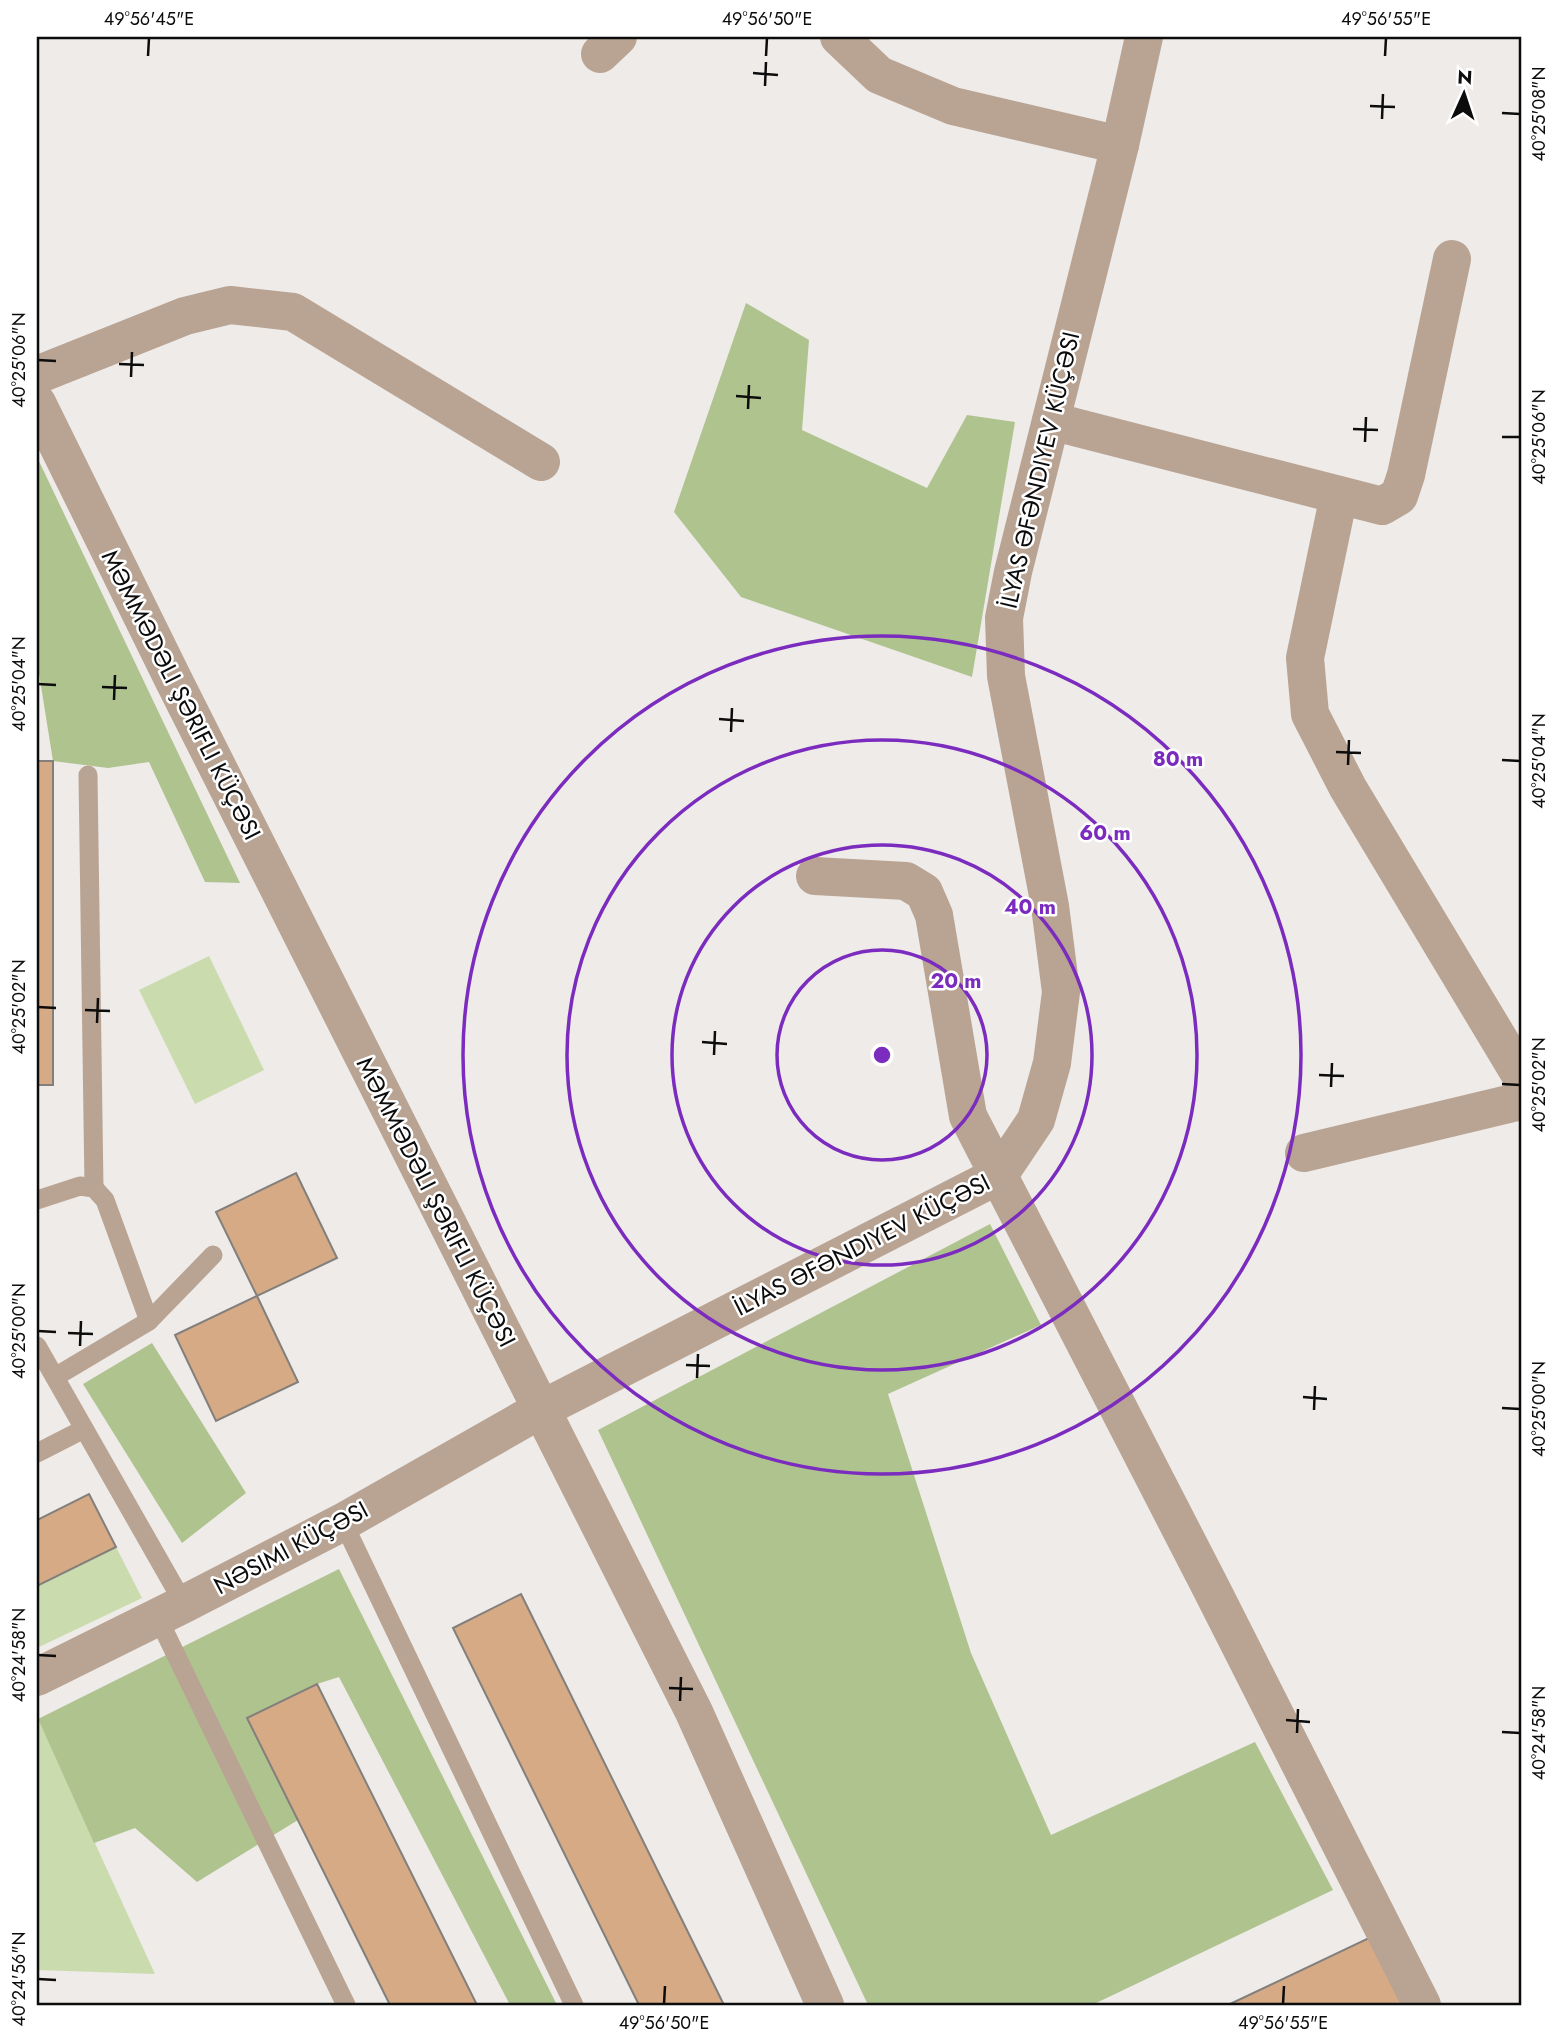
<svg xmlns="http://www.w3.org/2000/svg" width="1558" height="2042" font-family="Jost,sans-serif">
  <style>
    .green { fill: #cadcae }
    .forest { fill: #afc38f }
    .building { fill: #d6aa84; stroke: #827f7c; stroke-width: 2 }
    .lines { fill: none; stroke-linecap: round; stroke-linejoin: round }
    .service { stroke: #b9a494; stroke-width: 19 }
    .minor { stroke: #b9a494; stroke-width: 38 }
    .tertiary { stroke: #b9a494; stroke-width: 38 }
    .ticks { fill: none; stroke: #0d0c0c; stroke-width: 2.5 }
    .ring { fill: none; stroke: #7b2cbf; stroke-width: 3.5 }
    .labels { text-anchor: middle; stroke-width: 5; stroke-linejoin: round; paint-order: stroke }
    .street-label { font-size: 24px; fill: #0d0c0c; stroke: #fff }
    .centre { fill: #7b2cbf; stroke: #fff; stroke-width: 3.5 }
    .ring-label { font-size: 21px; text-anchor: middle; font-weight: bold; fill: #7b2cbf; stroke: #fff; stroke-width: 5; stroke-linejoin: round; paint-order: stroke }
    .neatline { fill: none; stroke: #0d0c0c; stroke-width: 2.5 }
    .ticks-label { font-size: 18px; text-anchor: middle; fill: #0d0c0c }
  </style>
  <rect width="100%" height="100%" fill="#eeebe8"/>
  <g class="green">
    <polygon points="209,956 264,1070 195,1104 139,990"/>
    <polygon points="116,1547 142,1598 37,1648 37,1586"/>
    <polygon points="38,1719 155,1974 37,1970"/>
  </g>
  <g class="forest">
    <polygon points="746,303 809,340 802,430 927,488 967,415 1015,422 972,677 741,597 674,512"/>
    <polygon points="37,457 240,883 205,882 149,762 108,768 53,761 37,661"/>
    <polygon points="990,1224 1041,1325 888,1394 971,1653 1051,1835 1255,1742 1333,1890 1092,2005 868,2005 598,1430"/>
    <polygon points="152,1343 246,1493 182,1543 83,1384"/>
    <polygon points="339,1569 557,2005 510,2005 339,1677 317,1684 247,1718 298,1820 197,1882 135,1828 94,1843 38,1719"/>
  </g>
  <g class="building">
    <rect x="37" y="761" width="16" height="324"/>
    <polygon points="296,1173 337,1258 257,1296 216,1212"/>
    <polygon points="257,1296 298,1382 216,1421 175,1335"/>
    <polygon points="89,1494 116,1547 37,1586 37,1520"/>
    <polygon points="521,1594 724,2005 639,2005 453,1628"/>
    <polygon points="317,1684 477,2005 390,2005 247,1718"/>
    <polygon points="1371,1937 1404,2005 1228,2005"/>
  </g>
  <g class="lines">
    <g class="service">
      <polyline points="88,775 94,1188"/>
      <polyline points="37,1200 80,1186 94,1188 105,1200 149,1321"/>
      <polyline points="37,1346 184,1604"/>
      <polyline points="55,1377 149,1321 213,1255"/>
      <polyline points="37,1453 84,1429"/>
      <polyline points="343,1522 574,2005"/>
      <polyline points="158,1618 346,2005"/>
    </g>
    <g class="minor">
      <polyline points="839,37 879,75 953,106 1120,145"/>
      <polyline points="600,54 618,37"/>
      <polyline points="37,375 185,316 230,305 293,312 541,462"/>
      <polyline points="1051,421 1382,506 1399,496 1406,475 1452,259"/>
      <polyline points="1339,495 1305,658 1310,714 1348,788 1521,1076"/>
      <polyline points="815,876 906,881 924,892 934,915 968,1116 1211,1588 1422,2005"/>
      <polyline points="1304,1153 1521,1101"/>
      <polyline points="37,1677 184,1604 343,1522 540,1410 999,1175 1036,1120 1052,1063 1061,992 1050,906 1006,676 1004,618 1013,572 1120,145 1144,37"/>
    </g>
    <polyline class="tertiary" points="37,403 174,681 694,1712 825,2005"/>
  </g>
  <path class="ticks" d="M148 56 149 38M766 56 767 38M1385 56 1386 38M753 73 778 75M765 86 766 62M1370 106 1395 107M1502 113 1520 114M1382 119 1383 94M38 360 56 361M119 364 144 365M131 377 132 352M736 396 761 398M748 409 749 385M1353 429 1378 430M1502 437H1520M1365 442 1366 417M38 684 56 685M102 687 127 688M114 700 115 675M719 719 744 721M731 732 732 708M1336 752 1361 753M1502 760 1520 761M1348 765 1349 740M38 1007 56 1008M85 1010 110 1011M97 1023 98 998M702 1042 727 1044M714 1055 715 1031M1319 1075 1344 1076M1502 1084 1520 1085M1331 1087 1332 1063M38 1331 56 1332M68 1333 93 1334M80 1346 81 1321M686 1365 710 1366M697 1378 698 1354M1303 1397 1327 1399M1502 1408 1520 1409M1314 1410 1315 1386M38 1655 56 1656M669 1688 693 1689M680 1701 681 1677M1286 1720 1310 1722M1502 1732 1520 1733M1297 1733 1298 1709M38 1979 56 1980M664 2004 665 1986M1283 2004 1284 1986"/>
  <g class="ring">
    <circle cx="882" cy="1055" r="105"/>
    <circle cx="882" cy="1055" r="210"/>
    <circle cx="882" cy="1055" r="315"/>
    <circle cx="882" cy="1055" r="419"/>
  </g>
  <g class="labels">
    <g class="street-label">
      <text transform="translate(1040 470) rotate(-77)" y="8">İLYAS ƏFƏNDIYEV KÜÇƏSI</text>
      <text transform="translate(181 695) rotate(63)" y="8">MƏMMƏDƏLI ŞƏRIFLI KÜÇƏSI</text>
      <text transform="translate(436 1202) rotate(63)" y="8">MƏMMƏDƏLI ŞƏRIFLI KÜÇƏSI</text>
      <text transform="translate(862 1245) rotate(-27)" y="8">İLYAS ƏFƏNDIYEV KÜÇƏSI</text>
      <text transform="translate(291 1548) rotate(-28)" y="8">NƏSIMI KÜÇƏSI</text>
    </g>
  </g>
  <circle cx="882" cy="1055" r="10" class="centre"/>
  <g class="ring-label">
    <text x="1178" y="766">80 m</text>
    <text x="1105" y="840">60 m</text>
    <text x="1030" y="914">40 m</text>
    <text x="956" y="988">20 m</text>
  </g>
  <rect width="1558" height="2042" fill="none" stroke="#ffffff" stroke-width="77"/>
  <g transform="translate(1464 94) rotate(3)" stroke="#ffffff" stroke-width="5" paint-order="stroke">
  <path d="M0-5L12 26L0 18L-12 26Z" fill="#0d0c0c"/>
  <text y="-10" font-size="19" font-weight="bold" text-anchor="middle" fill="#0d0c0c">N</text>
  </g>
  <rect x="38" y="38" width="1482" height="1966" class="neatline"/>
  <g class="ticks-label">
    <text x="149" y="25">49°56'45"E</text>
    <text x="767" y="25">49°56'50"E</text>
    <text x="1386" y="25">49°56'55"E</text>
    <text transform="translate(1539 114) rotate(-90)" y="6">40°25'08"N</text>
    <text transform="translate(19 360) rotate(-90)" y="6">40°25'06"N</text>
    <text transform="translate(1539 437) rotate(-90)" y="6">40°25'06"N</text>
    <text transform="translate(19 684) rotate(-90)" y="6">40°25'04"N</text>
    <text transform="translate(1539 761) rotate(-90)" y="6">40°25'04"N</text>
    <text transform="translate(19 1007) rotate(-90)" y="6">40°25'02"N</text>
    <text transform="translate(1539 1085) rotate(-90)" y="6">40°25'02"N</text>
    <text transform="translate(19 1331) rotate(-90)" y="6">40°25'00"N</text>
    <text transform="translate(1539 1409) rotate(-90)" y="6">40°25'00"N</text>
    <text transform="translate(19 1655) rotate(-90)" y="6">40°24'58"N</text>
    <text transform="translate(1539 1733) rotate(-90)" y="6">40°24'58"N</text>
    <text transform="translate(19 1979) rotate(-90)" y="6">40°24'56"N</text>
    <text x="664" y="2029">49°56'50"E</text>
    <text x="1283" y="2029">49°56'55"E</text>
  </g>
</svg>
